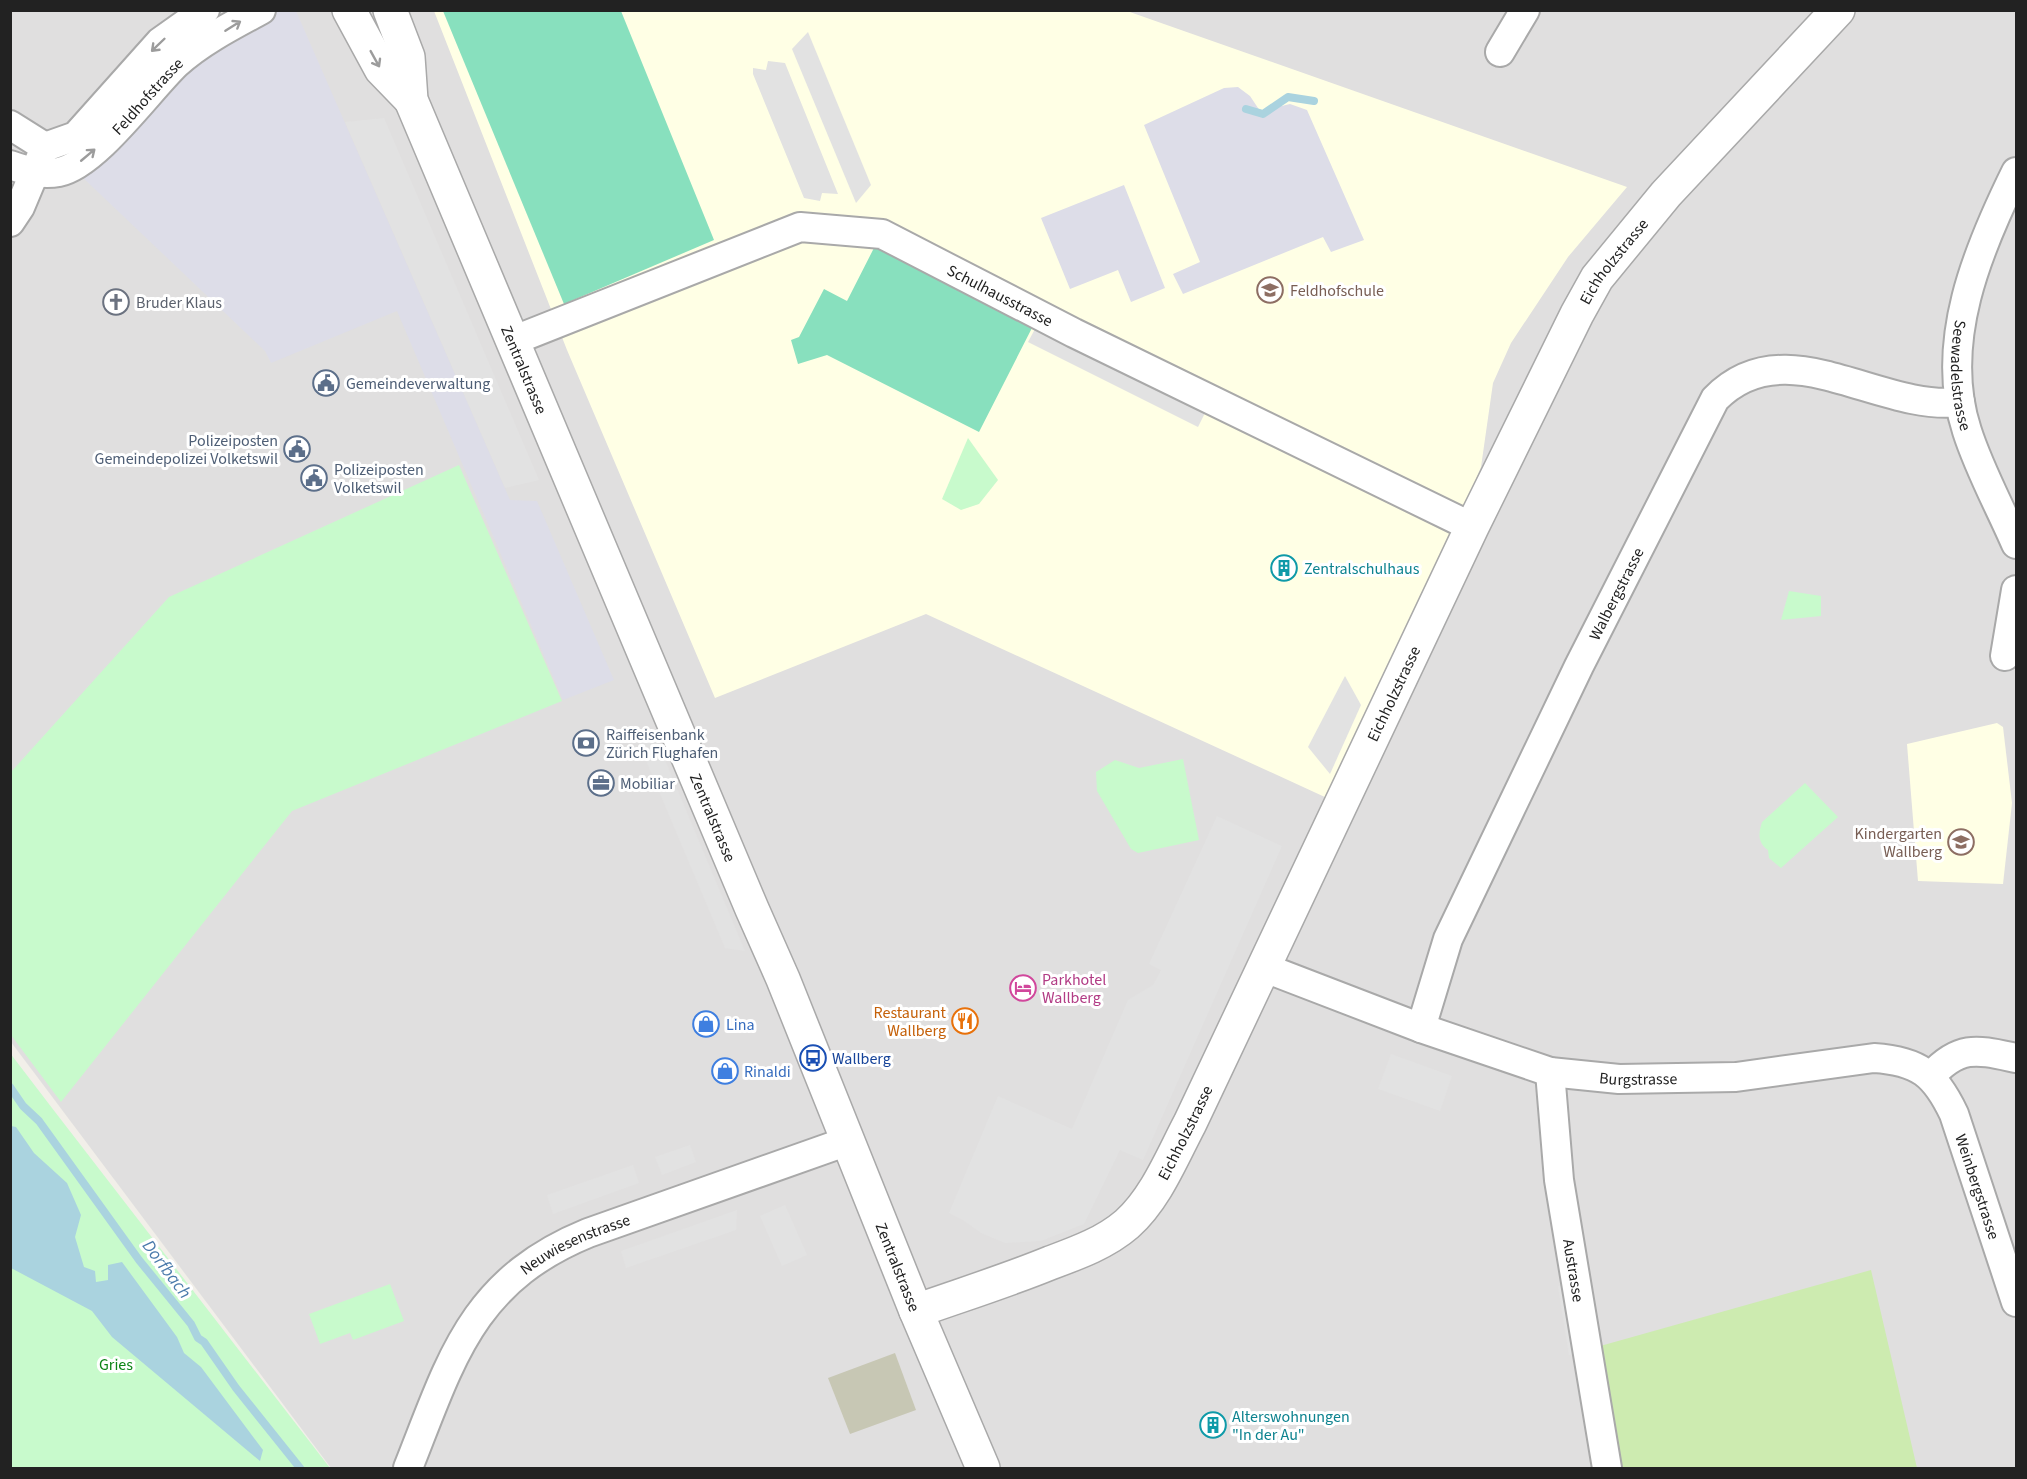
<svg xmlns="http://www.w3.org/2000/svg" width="2027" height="1479" font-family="'Source Sans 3',sans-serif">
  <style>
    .residential { fill: #e0dfdf }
    .education { fill: #ffffe5 }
    .construction { fill: #c7c7b4 }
    .grass { fill: #cdebb0 }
    .park { fill: #c8facc }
    .pitch { fill: #88e0be }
    .parking { fill: #e2e2e2 }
    .plaza { fill: #dddde8 }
    .water { fill: #aad3df }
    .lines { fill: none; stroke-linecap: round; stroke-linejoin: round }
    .stream { stroke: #aad3df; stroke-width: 8 }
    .minor-casing { stroke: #a9a9a9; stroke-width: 32 }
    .tertiary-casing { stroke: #a9a9a9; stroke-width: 36 }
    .minor { stroke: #fff; stroke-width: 28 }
    .tertiary { stroke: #fff; stroke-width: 33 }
    .oneway { stroke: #9c9c9c }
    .labels { text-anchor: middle; stroke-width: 6; stroke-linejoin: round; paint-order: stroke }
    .street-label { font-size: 16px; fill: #222; stroke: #fff }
    .education-label { font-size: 16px; fill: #785e54; stroke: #fff; text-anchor: start }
    .worship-label { font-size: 16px; fill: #5b616d; stroke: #fff; text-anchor: start }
    .service-label { font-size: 16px; fill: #4e5e75; stroke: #fff; text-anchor: start }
    .culture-label { font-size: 16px; fill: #0d838f; stroke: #fff; text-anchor: start }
    .hotel-label { font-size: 16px; fill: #b23c85; stroke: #fff; text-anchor: start }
    .food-label { font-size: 16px; fill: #c56008; stroke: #fff; text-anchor: end }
    .shop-label { font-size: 16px; fill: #366cbe; stroke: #fff; text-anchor: start }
    .transit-label { font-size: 16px; fill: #164399; stroke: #fff; text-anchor: start }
    .park-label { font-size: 16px; fill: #0c8416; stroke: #fff }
    .water-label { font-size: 18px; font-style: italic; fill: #4a7aab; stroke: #fff }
  </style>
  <rect width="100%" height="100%" fill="#f2efe9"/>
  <polygon class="residential" points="11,11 2016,11 2016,1468 331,1468 11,1042"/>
  <g class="education">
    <polygon points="434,11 1127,11 1627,187 1568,257 1511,343 1493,383 1481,467 1340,804 926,614 715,698 567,350"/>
    <polygon points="1997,723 2003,727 2012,803 2003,884 1918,881 1907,744"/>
  </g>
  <polygon class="construction" points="895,1353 916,1410 850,1434 828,1378"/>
  <polygon class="grass" points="1871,1270 1917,1468 1621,1468 1617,1440 1586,1350"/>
  <g class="park">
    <polygon points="968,438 998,480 979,504 961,510 942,499"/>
    <polygon points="459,465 562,701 292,811 61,1102 11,1035 11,772 169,597"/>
    <polygon points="1789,591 1821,596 1821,616 1781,620"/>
    <polygon points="1183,759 1199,840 1138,853 1131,849 1097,791 1096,772 1115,760 1139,768"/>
    <path d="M1805 783 1838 817 1781 868 1769 858 1768 850C1758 843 1758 834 1762 822Z"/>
    <polygon points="10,1053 52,1108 330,1468 11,1468"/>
    <polygon points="390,1284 404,1321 353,1340 350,1333 320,1344 309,1314"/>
  </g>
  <g class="pitch">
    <polygon points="443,11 621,11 714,240 564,304"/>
    <polygon points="876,244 1034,324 979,432 827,355 798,364 791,340 799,337 824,289 847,301"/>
  </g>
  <g class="parking">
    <polygon points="808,32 871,185 856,203 792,49"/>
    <polygon points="768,61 785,63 838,194 822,193 820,201 804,198 753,74 753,68 766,70"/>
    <polygon points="384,118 539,480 505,488 345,122"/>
    <polygon points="1042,316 1211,401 1198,427 1028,342"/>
    <polygon points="1345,676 1361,705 1330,774 1308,747"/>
    <polygon points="634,732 655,736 745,951 725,948"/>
    <polygon points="1217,816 1282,846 1143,1160 1120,1150 1084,1224 1041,1241 1005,1243 981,1233 963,1220 949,1213 998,1096 1072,1129 1128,1000 1153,985 1161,970 1149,964"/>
    <polygon points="1391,1054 1452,1076 1440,1111 1378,1089"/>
    <polygon points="690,1145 696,1162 662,1175 655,1157"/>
    <polygon points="633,1165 639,1183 553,1214 547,1195"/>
    <polygon points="785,1205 807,1255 782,1266 760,1216"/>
    <polygon points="737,1210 736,1230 626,1268 621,1251"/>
    <polygon points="1575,1282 1586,1350 1569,1355 1558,1286"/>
  </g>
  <g class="plaza">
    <polygon points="296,11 510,500 537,501 614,680 563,700 397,311 271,363 265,351 79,174 182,69 274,12"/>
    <polygon points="1238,87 1250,96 1260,111 1290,104 1307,110 1364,240 1331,252 1323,237 1183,294 1173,274 1200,262 1144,125 1224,88"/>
    <polygon points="1124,185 1165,288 1131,302 1118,270 1070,289 1041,218"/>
  </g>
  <polygon class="water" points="11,1126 16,1127 34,1153 67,1183 81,1215 75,1237 84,1267 95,1271 96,1282 108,1280 108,1265 122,1262 177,1337 184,1353 201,1367 263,1450 260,1461 112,1337 92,1311 11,1268"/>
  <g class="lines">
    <g class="stream">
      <polyline points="1246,109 1263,114 1288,97 1314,101"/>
      <polyline points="10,1087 23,1106 39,1121 139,1260 191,1324 198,1338 204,1342 236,1388 300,1468"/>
    </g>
    <g class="minor-casing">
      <g id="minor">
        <polyline points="1500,52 1525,10"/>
        <polyline points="10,125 45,147"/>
        <polyline points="45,147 76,136 160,42 205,10"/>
        <path id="s1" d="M10 165C27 171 42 175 59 172 95 165 148 91 176 64 200 42 233 25 261 10"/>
        <path id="s2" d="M2016 172C1978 249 1938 343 1967 431 1979 469 2000 507 2016 544"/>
        <polyline points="10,222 20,207 41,157"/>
        <path id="s3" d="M512 341 800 227 882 234 1074 333 1472 527"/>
        <polyline points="2005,656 2016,590"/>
        <path id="s4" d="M1265 968 1421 1028 1550 1072 1619 1079 1736 1077 1874 1058C1919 1061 1935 1074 1954 1114L2016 1302"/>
        <path id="s5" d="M1421 1028 1448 939 1579 666 1715 399C1785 327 1878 412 1960 402"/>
        <path id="s6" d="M1550 1072 1559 1180 1607 1468"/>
        <path d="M1931 1076C1960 1044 1978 1050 2016 1058"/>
        <path id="s7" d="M408 1468C451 1360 471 1281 588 1233L848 1141"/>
      </g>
    </g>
    <g class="tertiary-casing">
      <g id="tertiary">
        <polyline points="349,10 381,69 411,100"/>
        <path id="s8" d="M390 10 408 57 411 100 752 909 783 979 916 1311 983 1468"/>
        <path id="s9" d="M916 1311C961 1295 1006 1281 1050 1263 1077 1253 1105 1243 1127 1224 1156 1198 1172 1157 1190 1123L1472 527 1577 314 1597 278 1666 194 1838 10"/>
      </g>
    </g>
    <use href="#minor" class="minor"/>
    <use href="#tertiary" class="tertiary"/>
  </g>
  <defs><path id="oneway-shaft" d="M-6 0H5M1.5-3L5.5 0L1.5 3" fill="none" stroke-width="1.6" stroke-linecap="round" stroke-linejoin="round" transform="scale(1.5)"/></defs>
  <g class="oneway">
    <use href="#oneway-shaft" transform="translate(233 26) rotate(-32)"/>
    <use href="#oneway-shaft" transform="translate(158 45) rotate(136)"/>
    <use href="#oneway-shaft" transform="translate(375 59) rotate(61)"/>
    <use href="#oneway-shaft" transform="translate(88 155) rotate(-40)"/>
  </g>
  <defs>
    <g id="school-ring" transform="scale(1.35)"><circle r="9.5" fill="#fff" stroke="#8d6e63" stroke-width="1.5"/><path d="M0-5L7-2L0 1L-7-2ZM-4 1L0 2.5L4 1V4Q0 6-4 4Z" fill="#8d6e63"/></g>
    <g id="church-ring" transform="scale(1.35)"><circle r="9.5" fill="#fff" stroke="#6b7280" stroke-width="1.5"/><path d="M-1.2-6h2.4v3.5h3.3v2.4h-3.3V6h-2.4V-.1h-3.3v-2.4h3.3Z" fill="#6b7280"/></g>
    <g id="civic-ring" transform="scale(1.35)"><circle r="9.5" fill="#fff" stroke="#5c6f8a" stroke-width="1.5"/><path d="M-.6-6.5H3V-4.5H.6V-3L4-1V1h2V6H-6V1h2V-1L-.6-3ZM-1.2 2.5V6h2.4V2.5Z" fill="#5c6f8a"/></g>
    <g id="building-ring" transform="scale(1.35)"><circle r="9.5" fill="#fff" stroke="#0f9aa8" stroke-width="1.5"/><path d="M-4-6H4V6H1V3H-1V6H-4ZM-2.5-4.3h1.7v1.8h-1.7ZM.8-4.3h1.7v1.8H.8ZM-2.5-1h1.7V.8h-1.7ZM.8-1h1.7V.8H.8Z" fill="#0f9aa8"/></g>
    <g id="bank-ring" transform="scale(1.35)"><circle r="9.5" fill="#fff" stroke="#5c6f8a" stroke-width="1.5"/><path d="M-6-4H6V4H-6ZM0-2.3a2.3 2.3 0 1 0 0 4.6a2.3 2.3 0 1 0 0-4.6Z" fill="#5c6f8a"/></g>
    <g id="office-ring" transform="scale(1.35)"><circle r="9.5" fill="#fff" stroke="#5c6f8a" stroke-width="1.5"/><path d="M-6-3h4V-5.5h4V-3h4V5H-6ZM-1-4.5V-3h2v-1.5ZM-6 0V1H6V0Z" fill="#5c6f8a"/></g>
    <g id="hotel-ring" transform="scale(1.35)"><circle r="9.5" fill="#fff" stroke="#d1479c" stroke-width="1.5"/><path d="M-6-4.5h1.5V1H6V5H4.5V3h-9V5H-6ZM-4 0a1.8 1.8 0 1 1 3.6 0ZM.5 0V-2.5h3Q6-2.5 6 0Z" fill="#d1479c"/></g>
    <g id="restaurant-ring" transform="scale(1.35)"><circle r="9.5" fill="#fff" stroke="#e8710a" stroke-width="1.5"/><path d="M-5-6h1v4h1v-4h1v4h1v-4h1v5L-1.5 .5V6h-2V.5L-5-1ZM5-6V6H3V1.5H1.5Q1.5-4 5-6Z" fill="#e8710a"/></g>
    <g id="shop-ring" transform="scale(1.35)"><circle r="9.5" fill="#fff" stroke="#3f7fe0" stroke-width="1.5"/><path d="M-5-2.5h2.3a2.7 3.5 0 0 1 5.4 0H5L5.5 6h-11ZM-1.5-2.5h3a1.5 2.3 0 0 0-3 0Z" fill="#3f7fe0"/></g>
    <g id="bus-ring" transform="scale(1.35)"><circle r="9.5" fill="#fff" stroke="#1a4fb4" stroke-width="1.5"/><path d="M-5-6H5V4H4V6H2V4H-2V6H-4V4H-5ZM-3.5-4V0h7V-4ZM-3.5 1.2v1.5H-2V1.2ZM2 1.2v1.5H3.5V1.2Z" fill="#1a4fb4"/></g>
  </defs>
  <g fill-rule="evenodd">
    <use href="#school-ring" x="1270" y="290"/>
    <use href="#church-ring" x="116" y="302"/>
    <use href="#civic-ring" x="326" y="383"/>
    <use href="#civic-ring" x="297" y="449"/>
    <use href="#civic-ring" x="314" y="478"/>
    <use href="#building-ring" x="1284" y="568"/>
    <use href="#bank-ring" x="586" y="743"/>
    <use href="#office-ring" x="601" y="783"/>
    <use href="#school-ring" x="1961" y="842"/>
    <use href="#hotel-ring" x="1023" y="988"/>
    <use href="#restaurant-ring" x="965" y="1021"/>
    <use href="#shop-ring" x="706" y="1024"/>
    <use href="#bus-ring" x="813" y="1058"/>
    <use href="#shop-ring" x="725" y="1071"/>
    <use href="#building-ring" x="1213" y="1425"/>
  </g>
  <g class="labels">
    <g class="street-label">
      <text dy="6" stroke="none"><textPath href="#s1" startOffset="168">Feldhofstrasse</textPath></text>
      <text dy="6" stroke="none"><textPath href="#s9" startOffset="1310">Eichholzstrasse</textPath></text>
      <text dy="6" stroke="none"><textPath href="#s3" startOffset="525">Schulhausstrasse</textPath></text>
      <text dy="6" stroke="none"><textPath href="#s8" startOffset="386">Zentralstrasse</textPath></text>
      <text dy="6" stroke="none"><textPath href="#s2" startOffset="214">Seewadelstrasse</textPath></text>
      <text dy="6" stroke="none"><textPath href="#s5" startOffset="477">Walbergstrasse</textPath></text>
      <text dy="6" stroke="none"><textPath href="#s9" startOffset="824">Eichholzstrasse</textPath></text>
      <text dy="6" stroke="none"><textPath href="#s8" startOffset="872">Zentralstrasse</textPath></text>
      <text dy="6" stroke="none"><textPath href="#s4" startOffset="392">Burgstrasse</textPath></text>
      <text dy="6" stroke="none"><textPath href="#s9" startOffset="338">Eichholzstrasse</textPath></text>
      <text dy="6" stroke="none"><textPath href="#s4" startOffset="810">Weinbergstrasse</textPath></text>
      <text dy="6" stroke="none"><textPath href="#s7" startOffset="291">Neuwiesenstrasse</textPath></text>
      <text dy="6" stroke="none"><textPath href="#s8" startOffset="1358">Zentralstrasse</textPath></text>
      <text dy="6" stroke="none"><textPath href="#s6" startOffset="200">Austrasse</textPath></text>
    </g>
    <g class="education-label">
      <text x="1290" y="296">Feldhofschule</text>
      <text x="1942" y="839" text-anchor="end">Kindergarten<tspan x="1942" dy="18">Wallberg</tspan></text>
    </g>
    <g class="worship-label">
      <text x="136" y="308">Bruder Klaus</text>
    </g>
    <g class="service-label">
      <text x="346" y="389">Gemeindeverwaltung</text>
      <text x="278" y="446" text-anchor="end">Polizeiposten<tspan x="278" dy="18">Gemeindepolizei Volketswil</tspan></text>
      <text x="334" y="475">Polizeiposten<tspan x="334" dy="18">Volketswil</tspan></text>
      <text x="606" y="740">Raiffeisenbank<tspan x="606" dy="18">Zürich Flughafen</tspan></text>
      <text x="620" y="789">Mobiliar</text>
    </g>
    <g class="culture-label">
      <text x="1304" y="574">Zentralschulhaus</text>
      <text x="1232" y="1422">Alterswohnungen<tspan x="1232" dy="18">"In der Au"</tspan></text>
    </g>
    <g class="hotel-label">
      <text x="1042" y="985">Parkhotel<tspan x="1042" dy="18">Wallberg</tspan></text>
    </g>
    <g class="food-label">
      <text x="946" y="1018">Restaurant<tspan x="946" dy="18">Wallberg</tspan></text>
    </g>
    <g class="shop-label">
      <text x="726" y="1030">Lina</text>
      <text x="744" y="1077">Rinaldi</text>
    </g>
    <g class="transit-label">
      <text x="832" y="1064">Wallberg</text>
    </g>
    <g class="park-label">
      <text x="116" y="1370">Gries</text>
    </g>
    <g class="water-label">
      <text transform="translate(167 1269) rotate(53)" y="6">Dorfbach</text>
    </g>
  </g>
  <rect width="2027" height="1479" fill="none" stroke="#222222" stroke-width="24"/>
</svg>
